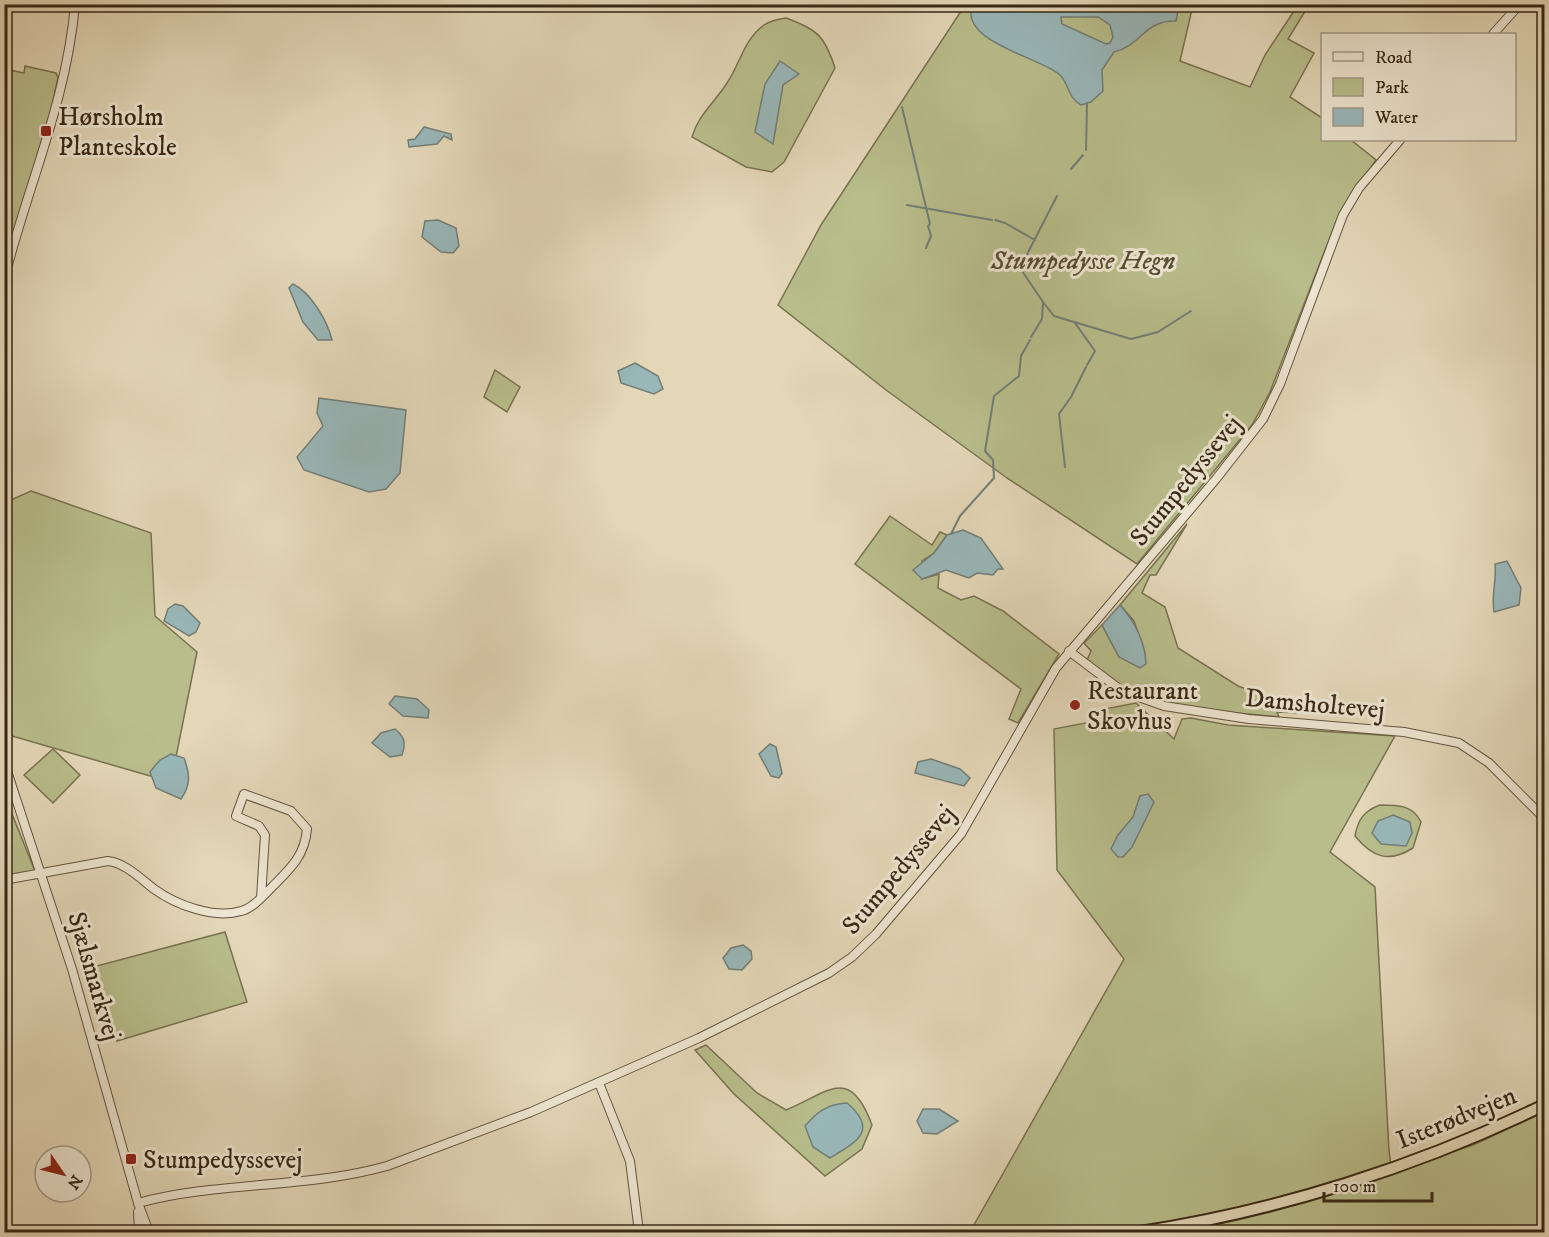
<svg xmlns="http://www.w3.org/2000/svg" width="1549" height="1237" font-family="'IM FELL DW Pica',serif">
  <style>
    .green { fill: #b8bd8b; stroke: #787250; stroke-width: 1.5 }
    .water { fill: #99b7b9; stroke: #727e77; stroke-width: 1.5; fill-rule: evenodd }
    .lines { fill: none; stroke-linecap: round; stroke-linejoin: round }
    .stream { stroke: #727e77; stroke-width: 2 }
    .minor-casing { stroke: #62543e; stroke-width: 10 }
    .highway-casing { stroke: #372815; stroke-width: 14 }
    .minor { stroke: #ede5d1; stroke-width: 8 }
    .highway { stroke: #e3d7b8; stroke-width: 10 }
    .poi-dot { fill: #8f2418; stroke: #ede5d1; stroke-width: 2 }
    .labels { text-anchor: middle; stroke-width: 6; stroke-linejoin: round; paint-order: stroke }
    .poi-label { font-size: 26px; fill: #372815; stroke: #ede5d1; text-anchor: start }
    .park-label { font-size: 26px; font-style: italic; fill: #574d32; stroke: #ede5d1 }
    .street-label { font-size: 26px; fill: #372815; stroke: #ede5d1 }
  </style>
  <rect width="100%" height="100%" fill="#e3d7b8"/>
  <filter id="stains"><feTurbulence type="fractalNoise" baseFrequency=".00333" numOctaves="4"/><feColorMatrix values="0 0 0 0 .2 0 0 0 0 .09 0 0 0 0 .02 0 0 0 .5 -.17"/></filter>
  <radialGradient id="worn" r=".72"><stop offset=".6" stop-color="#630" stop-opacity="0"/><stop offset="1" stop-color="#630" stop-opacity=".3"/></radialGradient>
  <g class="green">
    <polygon points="965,5 1193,5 1180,61 1250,87 1265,55 1298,5 1309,5 1288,39 1314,53 1290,97 1322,118 1322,140 1351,140 1376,160 1339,214 1270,392 1252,425 1137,564 1007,478 886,390 778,305 821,225"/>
    <path d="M786 18C817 29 825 36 835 68L784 162 772 172 746 167 692 137C698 115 715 102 727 83 740 64 744 39 764 25 770 21 779 19 786 18Z"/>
    <polygon points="25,66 56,73 58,78 50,115 5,259 5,69 24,73"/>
    <polygon points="495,370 520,387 507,412 484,397"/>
    <polygon points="31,491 151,533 155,616 197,652 171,782 5,734 4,503"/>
    <polygon points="890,516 932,545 940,532 947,535 934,553 922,561 922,579 939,574 938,588 961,600 974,596 1003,611 1059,654 1018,723 1009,719 1021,689 855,564"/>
    <path d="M1187 524 1156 575H1150L1142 593 1165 607 1178 648 1238 686 1281 702 1299 713 1277 712 1279 717C1233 711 1164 712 1124 688 1111 680 1099 669 1087 660L1091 651 1084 643 1102 625 1119 657 1145 653 1134 621 1120 605Z"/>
    <polygon points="1136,703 1174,739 1182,719 1191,718 1228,725 1395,736 1330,852 1375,887 1389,1151 1392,1172 1473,1145 1544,1112 1544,1232 970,1232 1124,959 1057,870 1054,729 1091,722 1089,712"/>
    <polygon points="53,749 80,775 53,803 24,775"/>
    <polygon points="4,794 35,871 4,877"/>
    <path d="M1380 805C1398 805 1413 805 1421 822L1413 848C1389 863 1373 858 1355 836 1358 819 1364 811 1380 805Z"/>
    <polygon points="225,932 247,1002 117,1041 93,967"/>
    <path d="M706 1045 757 1093 786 1110C829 1092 850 1065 872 1125L862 1149 825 1176 734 1094 695 1050Z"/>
  </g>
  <g class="water">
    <path d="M973 4H1179V5L1176 21C1144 20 1141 46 1114 52L1102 70 1103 91 1091 102 1081 105C1068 98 1069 84 1060 75 1042 58 956 41 973 4ZM1061 17H1098L1110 25 1113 37 1110 43 1106 44 1062 24Z"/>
    <polygon points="780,61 799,74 783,85 773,144 755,132 765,84"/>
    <polygon points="424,127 451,134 452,140 444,136 437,144 409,147 408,140 415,139"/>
    <polygon points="438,220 456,228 459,246 453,253 441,252 422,237 425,221"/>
    <path d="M293 284C311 293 327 320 332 340H318L303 322 289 288Z"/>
    <polygon points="635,363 658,376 663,389 654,394 621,383 618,371"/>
    <polygon points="319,398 406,410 400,473 386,489 369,492 304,470 297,457 323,426 317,413"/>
    <polygon points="963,530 981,538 1003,569 998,569 993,575 977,573 969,578 946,570 922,579 913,570 934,553 947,535"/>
    <path d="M1507 561 1521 588 1519 605 1494 612C1491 592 1497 581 1495 564Z"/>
    <polygon points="175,604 183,606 200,623 196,632 189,636 164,621 168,609"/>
    <path d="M1120 605C1135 622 1145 642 1146 664L1140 668 1119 657 1102 625Z"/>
    <polygon points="395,696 417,699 429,710 428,718 403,716 389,704"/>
    <path d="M395 729C405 737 406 743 402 755L390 757 372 743 381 733Z"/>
    <polygon points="770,744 776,747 782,773 779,778 771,776 759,754"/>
    <path d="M171 754 184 758C190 774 191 785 181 799L156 788 150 772 160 760Z"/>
    <polygon points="931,759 960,769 970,778 964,786 915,773 918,762"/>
    <polygon points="1148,794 1154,802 1132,847 1123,857 1118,857 1111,849 1118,835 1133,817 1140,796"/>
    <polygon points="1393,815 1410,822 1412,833 1406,846 1381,844 1372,833 1378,821"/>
    <polygon points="743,945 751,951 752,959 742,970 729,969 723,958 731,948"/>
    <path d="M847 1103C879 1130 857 1142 830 1158L813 1147 805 1126C817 1112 827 1104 847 1103Z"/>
    <polygon points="923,1109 939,1109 958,1121 937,1134 923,1133 917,1121"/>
  </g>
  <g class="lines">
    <g class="stream">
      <polyline points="902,107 930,224 928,226 931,236 926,248"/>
      <polyline points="1086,150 1087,103"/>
      <polyline points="1071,169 1083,155"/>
      <polyline points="907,205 992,220"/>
      <polyline points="995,220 1005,223 1035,240"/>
      <polyline points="1043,302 1054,316 1131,339 1158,332 1191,311"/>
      <polyline points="1075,323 1095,351 1087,365"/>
      <polyline points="1031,337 1042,319 1043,302 1020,268 1057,196"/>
      <polyline points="1065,467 1059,414 1071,397 1086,367"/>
      <polyline points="951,534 960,516 994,478 993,460 985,451 994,396 1019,376 1021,356 1030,340"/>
    </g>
    <g class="minor-casing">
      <g id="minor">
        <polyline points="1493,34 1520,4"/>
        <path d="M4 280C27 187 67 101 75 4"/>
        <polyline points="1069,651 1122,691 1164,706 1249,719 1404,732 1459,743 1489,763 1544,818"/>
        <polyline points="4,762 72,969 138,1203 149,1232"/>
        <path d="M4 880 108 861C125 863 140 878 154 889 176 905 214 919 241 911 253 908 264 895 273 886 291 868 305 855 307 829L291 811 244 794 236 816 259 826 265 835 261 898"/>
        <polyline points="599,1083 630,1161 639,1232"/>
        <path d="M138 1203C219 1181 305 1189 387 1166L531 1112 699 1038 829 973 852 957 876 934 961 834 1056 668 1216 479 1263 419 1280 384 1343 215 1359 188 1400 140"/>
        <polyline points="138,1212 139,1232"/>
      </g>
    </g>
    <g class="highway-casing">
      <path id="highway" d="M1140 1232C1278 1211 1419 1166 1544 1105"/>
    </g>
    <use href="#minor" class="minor"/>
    <use href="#highway" class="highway"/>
  </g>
  <g class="poi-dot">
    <rect x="40" y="125" width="12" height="12" rx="3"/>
    <circle cx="1075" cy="705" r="6"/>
    <rect x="125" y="1153" width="12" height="12" rx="3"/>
  </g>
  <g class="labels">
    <g class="poi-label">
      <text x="58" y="125">Hørsholm<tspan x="58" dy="30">Planteskole</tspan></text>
      <text x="1087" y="699">Restaurant<tspan x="1087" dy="30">Skovhus</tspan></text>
      <text x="143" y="1168">Stumpedyssevej</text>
    </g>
    <g class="park-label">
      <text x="1083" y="269">Stumpedysse Hegn</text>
    </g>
    <g class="street-label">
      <text transform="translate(1185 480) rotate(-51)" y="9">Stumpedyssevej</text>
      <text transform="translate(1315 703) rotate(5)" y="9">Damsholtevej</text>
      <text transform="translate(898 869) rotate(-50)" y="9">Stumpedyssevej</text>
      <text transform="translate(95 976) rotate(74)" y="9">Sjælsmarkvej</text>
      <text transform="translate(1456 1117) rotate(-22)" y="9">Isterødvejen</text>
    </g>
  </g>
  <rect width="1549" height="1237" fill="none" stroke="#e3d7b8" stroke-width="24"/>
  <rect x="6" y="6" width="1537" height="1225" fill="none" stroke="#372815" stroke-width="3"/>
  <rect x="12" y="12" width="1525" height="1213" fill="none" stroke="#372815" stroke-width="1.5"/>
  <rect x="1321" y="33" width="195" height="108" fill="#ede5d1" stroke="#a49986" stroke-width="1.5"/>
  <rect x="1333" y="52" width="30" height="9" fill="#ede5d1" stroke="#a49986" stroke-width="1.5"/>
  <text x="1375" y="63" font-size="18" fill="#372815">Road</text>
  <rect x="1333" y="78" width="30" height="18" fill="#b8bd8b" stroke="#a49986" stroke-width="1.5"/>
  <text x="1375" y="93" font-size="18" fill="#372815">Park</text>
  <rect x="1333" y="108" width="30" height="18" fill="#99b7b9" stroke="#a49986" stroke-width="1.5"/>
  <text x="1375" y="123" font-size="18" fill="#372815">Water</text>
  <g transform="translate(63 1174) rotate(125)"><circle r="28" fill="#ede5d1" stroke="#a49986" stroke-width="1.5"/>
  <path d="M0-4.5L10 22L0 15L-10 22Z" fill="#8f2418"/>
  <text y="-9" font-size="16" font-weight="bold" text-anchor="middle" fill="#372815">N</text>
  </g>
  <path d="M1324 1192v9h108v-9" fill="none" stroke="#372815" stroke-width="3"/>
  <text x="1333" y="1192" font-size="18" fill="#372815" stroke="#ede5d1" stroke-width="4.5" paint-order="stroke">100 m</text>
  <rect width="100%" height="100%" filter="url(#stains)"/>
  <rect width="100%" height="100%" fill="url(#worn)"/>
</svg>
